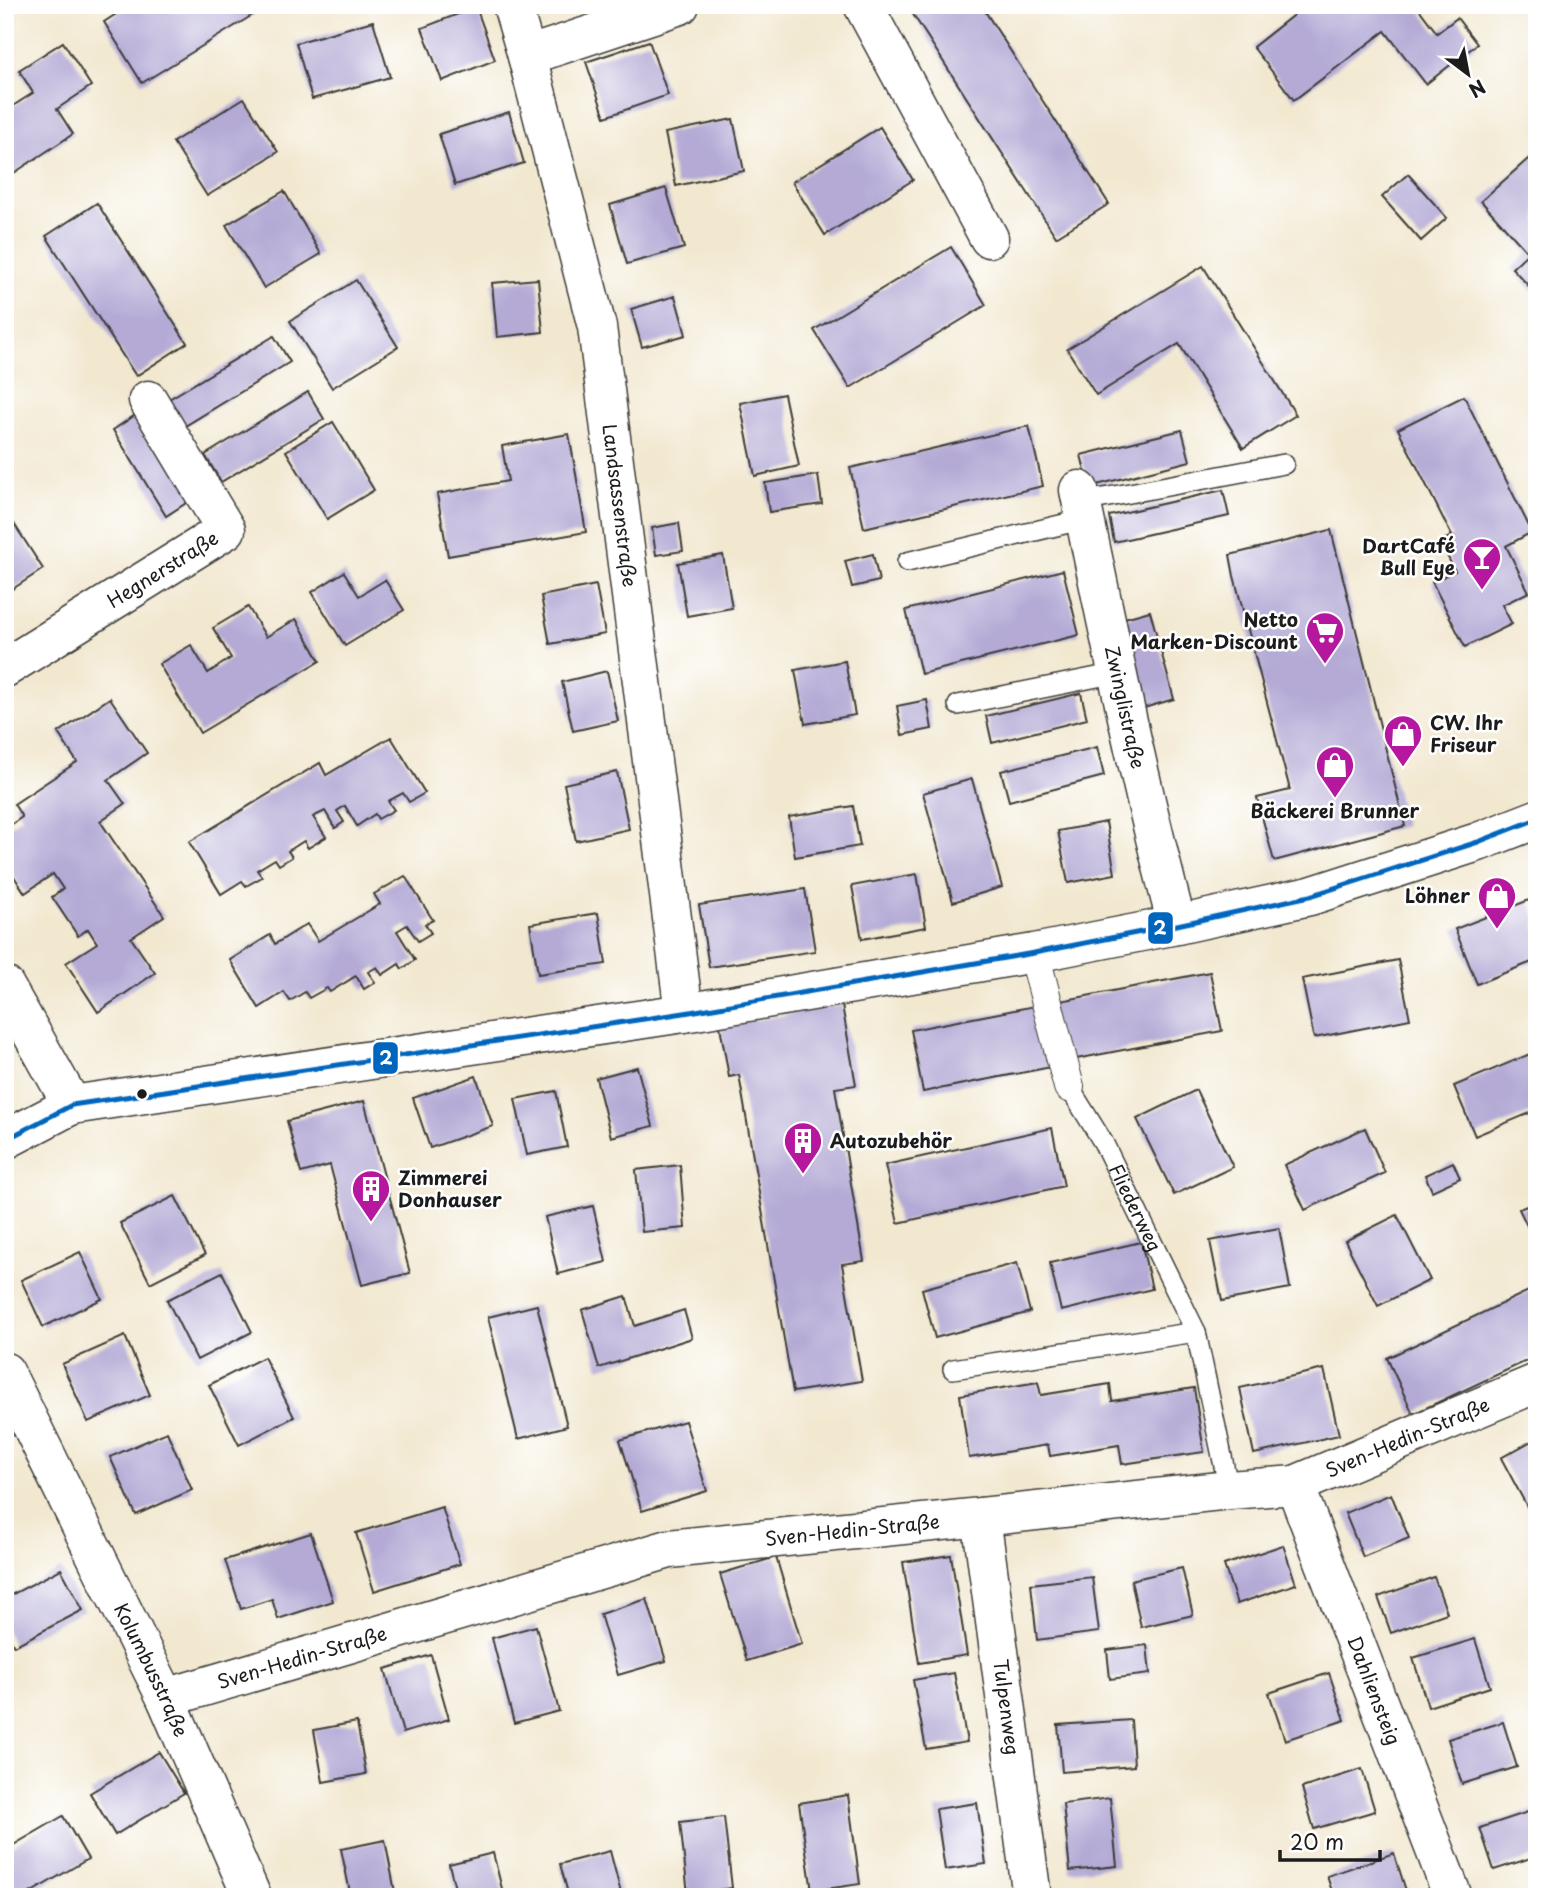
<svg xmlns="http://www.w3.org/2000/svg" width="1542" height="1902" font-family="'Playpen Sans',sans-serif">
  <style>
    .building { fill: #b4aad5 }
    .lines { fill: none; stroke-linecap: round; stroke-linejoin: round }
    .service-casing { stroke: #3c3b37; stroke-width: 22 }
    .pedestrian-casing { stroke: #3c3b37; stroke-width: 32 }
    .minor-casing { stroke: #3c3b37; stroke-width: 41 }
    .tertiary-casing { stroke: #3c3b37; stroke-width: 41 }
    .service { stroke: #fff; stroke-width: 19 }
    .pedestrian { stroke: #fff; stroke-width: 30 }
    .minor { stroke: #fff; stroke-width: 38 }
    .tertiary { stroke: #fff; stroke-width: 38 }
    .bus-1-casing { stroke: #fff; stroke-width: 10 }
    .bus-1 { stroke: #0065bd; stroke-width: 5 }
    .bus-dot { fill: #1c1c1c; stroke: #fff; stroke-width: 2.5 }
    .labels { text-anchor: middle; stroke-width: 5; stroke-linejoin: round; paint-order: stroke }
    .street-label { font-size: 19px; fill: #1c1c1c; stroke: #fff }
    .poi-label { font-size: 19px; font-weight: bold; fill: #1c1c1c; stroke: #fff; text-anchor: end }
    .line-badge { stroke: #fff; stroke-width: 2.5 }
    .badge-label { font-size: 19px; text-anchor: middle; font-weight: bold; fill: #fff }
  </style>
  <rect width="100%" height="100%" fill="#fff"/>
  <filter id="ink" filterUnits="userSpaceOnUse"><feTurbulence type="fractalNoise" baseFrequency=".0143" numOctaves="2"/><feDisplacementMap in="SourceGraphic" scale="14" xChannelSelector="R" yChannelSelector="G"/><feConvolveMatrix kernelMatrix="1 2 1 2 8 2 1 2 1" color-interpolation-filters="sRGB"/></filter>
  <filter id="wash" filterUnits="userSpaceOnUse"><feTurbulence type="fractalNoise" baseFrequency=".00686" numOctaves="4" result="noise"/><feDisplacementMap in="SourceGraphic" scale="28" xChannelSelector="R" yChannelSelector="G"/><feGaussianBlur stdDeviation="1.57" result="paint"/><feColorMatrix in="noise" values="0 0 0 0 0 0 0 0 0 0 0 0 0 0 0 0 0 1.4 0 .05"/><feComposite in="paint" operator="in"/></filter>
  <g filter="url(#wash)">
    <rect width="100%" height="100%" fill="#f2e8d0"/>
    <g id="blocks">
      <g class="building">
        <polygon points="130,5 252,5 256,13 142,83 104,22"/>
        <polygon points="907,5 981,5 1109,204 1056,237"/>
        <polygon points="1306,5 1349,5 1351,7 1353,5 1416,5 1437,33 1457,18 1477,44 1426,84 1385,31 1294,100 1253,47"/>
        <polygon points="476,7 495,60 442,81 422,28"/>
        <polygon points="373,21 390,77 312,99 296,43"/>
        <polygon points="649,41 668,95 605,117 586,62"/>
        <polygon points="63,42 91,86 57,109 73,134 14,173 5,160 5,111 33,93 19,70"/>
        <polygon points="244,98 278,152 207,196 173,142"/>
        <polygon points="509,112 524,163 455,185 439,134"/>
        <polygon points="733,119 744,171 676,186 665,133"/>
        <polygon points="880,127 913,180 825,235 792,182"/>
        <polygon points="1537,151 1537,295 1512,268 1528,253 1481,201"/>
        <polygon points="1408,174 1447,218 1421,241 1382,197"/>
        <polygon points="666,188 684,248 627,264 610,205"/>
        <polygon points="284,191 321,254 264,288 226,225"/>
        <polygon points="97,203 187,343 136,376 46,236"/>
        <polygon points="951,247 986,305 850,388 814,330"/>
        <polygon points="1203,266 1296,415 1243,448 1179,344 1096,395 1067,349"/>
        <polygon points="538,279 543,332 497,337 492,283"/>
        <polygon points="356,280 398,347 332,388 290,321"/>
        <polygon points="675,296 686,335 642,347 631,309"/>
        <polygon points="274,336 290,362 185,426 169,399"/>
        <polygon points="308,392 324,419 221,482 205,455"/>
        <polygon points="784,394 799,466 755,476 740,403"/>
        <polygon points="1464,396 1532,532 1506,546 1529,592 1502,605 1512,624 1465,647 1432,582 1455,571 1440,542 1452,536 1398,429"/>
        <polygon points="140,412 194,498 166,516 113,430"/>
        <polygon points="333,422 374,490 327,519 286,451"/>
        <polygon points="1029,426 1043,486 864,528 850,468"/>
        <polygon points="1182,430 1190,461 1089,487 1081,455"/>
        <polygon points="569,434 586,532 448,556 437,494 508,481 502,446"/>
        <polygon points="818,475 822,504 769,512 765,483"/>
        <polygon points="1223,490 1229,516 1114,542 1109,516"/>
        <polygon points="9,516 43,569 5,594 5,519"/>
        <polygon points="679,523 683,551 656,555 652,528"/>
        <polygon points="1331,530 1405,826 1274,861 1257,798 1290,790 1234,576 1230,555"/>
        <polygon points="873,554 879,581 852,587 845,561"/>
        <polygon points="723,555 732,608 687,616 678,563"/>
        <polygon points="1063,570 1079,635 921,674 906,610"/>
        <polygon points="344,572 359,596 385,580 404,610 345,646 312,592"/>
        <polygon points="596,585 605,634 550,644 541,596"/>
        <polygon points="248,607 266,637 296,619 320,661 200,733 159,664 191,645 208,673 231,658 213,628"/>
        <polygon points="1150,611 1174,699 1144,708 1121,619"/>
        <polygon points="845,661 855,715 805,724 795,670"/>
        <polygon points="607,671 618,721 573,731 562,682"/>
        <polygon points="1081,693 1087,719 992,743 986,716"/>
        <polygon points="110,698 147,753 108,780 125,804 100,821 164,916 131,938 155,973 98,1012 66,963 97,943 88,929 78,936 52,897 63,889 53,874 25,893 5,863 5,829 22,817 14,804 77,762 58,733"/>
        <polygon points="927,700 932,729 902,735 897,706"/>
        <polygon points="391,737 425,793 409,802 403,793 388,801 394,810 378,819 375,814 357,826 345,806 337,811 344,822 335,828 325,811 313,817 326,837 308,848 304,841 288,851 292,857 279,865 275,859 257,870 262,877 246,886 242,881 221,894 189,842 320,763 326,775"/>
        <polygon points="1097,747 1104,776 1009,801 1001,771"/>
        <polygon points="617,772 629,829 576,841 564,784"/>
        <polygon points="972,779 1002,887 953,902 923,793"/>
        <polygon points="853,806 860,846 795,857 789,817"/>
        <polygon points="1106,822 1115,874 1068,883 1058,831"/>
        <polygon points="917,874 926,927 862,939 852,886"/>
        <polygon points="405,876 433,920 425,924 431,933 418,941 407,925 397,931 415,960 402,969 399,964 382,975 377,967 368,972 375,982 364,989 356,976 330,992 327,988 309,998 305,992 290,1001 284,992 259,1008 230,960 270,935 275,944 307,924 318,941 380,904 374,894"/>
        <polygon points="805,889 815,951 709,967 699,905"/>
        <polygon points="1529,900 1537,921 1537,960 1477,984 1455,929"/>
        <polygon points="598,913 606,964 538,974 530,924"/>
        <polygon points="1398,960 1410,1019 1314,1038 1302,979"/>
        <polygon points="1210,972 1222,1031 1071,1060 1051,1067 923,1092 911,1030"/>
        <polygon points="842,1005 856,1085 835,1088 864,1261 842,1264 862,1381 793,1392 739,1075 729,1077 720,1026"/>
        <polygon points="1537,1051 1537,1110 1475,1136 1454,1086"/>
        <polygon points="637,1067 653,1126 611,1137 596,1078"/>
        <polygon points="476,1076 493,1126 430,1148 413,1098"/>
        <polygon points="1196,1090 1233,1167 1174,1195 1137,1119"/>
        <polygon points="556,1091 567,1147 527,1155 515,1099"/>
        <polygon points="364,1101 410,1273 362,1285 330,1165 301,1173 287,1121"/>
        <polygon points="1052,1128 1064,1186 898,1223 885,1165"/>
        <polygon points="1365,1128 1385,1173 1305,1210 1284,1165"/>
        <polygon points="1453,1162 1460,1178 1432,1191 1425,1175"/>
        <polygon points="680,1165 685,1228 642,1232 636,1170"/>
        <polygon points="175,1196 205,1255 150,1283 120,1223"/>
        <polygon points="1537,1202 1537,1231 1531,1234 1519,1209"/>
        <polygon points="593,1206 606,1262 558,1274 545,1217"/>
        <polygon points="1397,1215 1430,1280 1378,1306 1345,1241"/>
        <polygon points="1279,1228 1290,1288 1222,1301 1210,1241"/>
        <polygon points="1141,1242 1152,1289 1061,1311 1050,1263"/>
        <polygon points="80,1252 102,1299 43,1327 21,1280"/>
        <polygon points="1017,1263 1030,1312 935,1338 922,1289"/>
        <polygon points="222,1272 252,1332 197,1360 167,1300"/>
        <polygon points="1537,1287 1537,1356 1413,1414 1387,1358"/>
        <polygon points="626,1296 635,1326 684,1310 692,1338 599,1368 582,1310"/>
        <polygon points="537,1305 567,1426 518,1439 488,1317"/>
        <polygon points="125,1336 150,1395 88,1422 62,1364"/>
        <polygon points="264,1357 294,1417 239,1445 209,1385"/>
        <polygon points="1324,1369 1339,1435 1254,1454 1240,1388"/>
        <polygon points="1038,1382 1041,1395 1110,1384 1112,1401 1194,1388 1204,1452 1122,1464 1119,1445 1050,1456 1048,1445 969,1458 960,1395"/>
        <polygon points="685,1421 707,1491 642,1511 620,1440"/>
        <polygon points="167,1432 192,1490 136,1515 110,1457"/>
        <polygon points="1537,1438 1537,1508 1530,1512 1501,1458"/>
        <polygon points="1391,1494 1409,1538 1363,1557 1345,1513"/>
        <polygon points="442,1507 460,1564 374,1591 356,1533"/>
        <polygon points="311,1533 333,1601 278,1619 272,1599 241,1609 225,1560"/>
        <polygon points="1283,1545 1296,1584 1237,1604 1224,1565"/>
        <polygon points="951,1555 967,1655 919,1663 903,1562"/>
        <polygon points="776,1557 802,1644 747,1661 720,1574"/>
        <polygon points="1182,1568 1193,1615 1141,1627 1131,1580"/>
        <polygon points="61,1569 83,1610 14,1646 5,1628 5,1598"/>
        <polygon points="1092,1577 1099,1632 1037,1640 1031,1584"/>
        <polygon points="1434,1577 1447,1613 1391,1633 1378,1597"/>
        <polygon points="647,1599 666,1661 618,1675 600,1614"/>
        <polygon points="536,1626 559,1711 514,1723 492,1638"/>
        <polygon points="1475,1639 1490,1687 1428,1707 1413,1658"/>
        <polygon points="1147,1645 1150,1674 1110,1679 1107,1650"/>
        <polygon points="431,1655 449,1719 403,1733 385,1669"/>
        <polygon points="954,1673 967,1742 926,1749 913,1680"/>
        <polygon points="1329,1673 1345,1720 1285,1740 1269,1693"/>
        <polygon points="1131,1720 1134,1766 1062,1772 1058,1725"/>
        <polygon points="357,1722 366,1774 323,1782 314,1730"/>
        <polygon points="1503,1722 1517,1767 1462,1784 1448,1739"/>
        <polygon points="159,1752 184,1793 115,1835 90,1793"/>
        <polygon points="1362,1769 1375,1811 1314,1829 1302,1788"/>
        <polygon points="848,1795 860,1884 812,1891 799,1803"/>
        <polygon points="1110,1798 1117,1866 1070,1871 1063,1804"/>
        <polygon points="977,1803 986,1864 945,1870 936,1809"/>
        <polygon points="1537,1809 1537,1856 1494,1870 1480,1828"/>
        <polygon points="63,1816 88,1859 23,1897 13,1897 5,1883 5,1850"/>
        <polygon points="724,1817 732,1888 688,1894 680,1822"/>
        <polygon points="385,1840 396,1897 351,1897 341,1849"/>
        <polygon points="610,1851 622,1897 569,1897 560,1864"/>
        <polygon points="493,1853 504,1897 457,1897 449,1864"/>
        <polygon points="1394,1853 1408,1897 1334,1897 1327,1876"/>
      </g>
    </g>
  </g>
  <g filter="url(#ink)">
    <use href="#blocks" fill-opacity="0" stroke="#3c3b37" stroke-width="2"/>
    <g class="lines">
      <g class="service-casing">
        <g id="service">
          <polyline points="1082,502 1284,464"/>
          <polyline points="907,562 1085,519"/>
          <polyline points="958,705 1117,673"/>
          <path id="s1" d="M1069 1087 1103 1142 1196 1332 1229 1490"/>
          <polyline points="953,1369 1196,1332"/>
        </g>
      </g>
      <g class="pedestrian-casing">
        <polyline id="pedestrian" points="1034,953 1069,1087"/>
      </g>
      <g class="minor-casing">
        <g id="minor">
          <path id="s2" d="M512 5 527 56 597 327 684 1013"/>
          <polyline points="863,5 989,238"/>
          <polyline points="527,56 680,5"/>
          <path id="s3" d="M1079 490C1109 636 1139 781 1177 925"/>
          <path id="s4" d="M5 668 226 530 148 400"/>
          <polyline points="5,986 72,1105"/>
          <path id="s5" d="M1295 1485 1453 1897"/>
          <path id="s6" d="M981 1517 1032 1897"/>
          <path id="s7" d="M166 1698 669 1549 981 1517 1229 1490 1295 1485 1537 1383"/>
        </g>
      </g>
      <g class="tertiary-casing">
        <g id="tertiary">
          <polyline points="5,1140 72,1105 684,1013 1034,953 1177,925 1310,896 1478,842 1537,819"/>
          <path id="s8" d="M5 1372 166 1698 252 1897"/>
        </g>
      </g>
      <use href="#service" class="service"/>
      <use href="#pedestrian" class="pedestrian"/>
      <use href="#minor" class="minor"/>
      <use href="#tertiary" class="tertiary"/>
      <g class="bus-1-casing">
        <polyline id="bus-1" points="5,1140 72,1105 684,1013 1034,953 1177,925 1310,896 1478,842 1537,819"/>
      </g>
      <use href="#bus-1" class="bus-1"/>
    </g>
  </g>
  <defs>
    <g id="bar-pin" transform="scale(2.0125)"><path d="M0 17L-7.5 6A9.5 9.5 0 1 1 7.5 6Z" fill="#b5179e" stroke="#fff"/><path d="M-6-5H6L.8 .8V4.5H3.5V6h-7V4.5H-.8V.8Z" fill="#fff"/></g>
    <g id="supermarket-pin" transform="scale(2.0125)"><path d="M0 17L-7.5 6A9.5 9.5 0 1 1 7.5 6Z" fill="#b5179e" stroke="#fff"/><path d="M-6-5.5h2.5l.6 2H6L4.5 2H-2.5L-4.4-4H-6ZM-1.5 3.2a1.3 1.3 0 1 0 .1 0ZM3 3.2a1.3 1.3 0 1 0 .1 0Z" fill="#fff"/></g>
    <g id="shop-pin" transform="scale(2.0125)"><path d="M0 17L-7.5 6A9.5 9.5 0 1 1 7.5 6Z" fill="#b5179e" stroke="#fff"/><path d="M-5-2.5h2.3a2.7 3.5 0 0 1 5.4 0H5L5.5 6h-11ZM-1.5-2.5h3a1.5 2.3 0 0 0-3 0Z" fill="#fff"/></g>
    <g id="building-pin" transform="scale(2.0125)"><path d="M0 17L-7.5 6A9.5 9.5 0 1 1 7.5 6Z" fill="#b5179e" stroke="#fff"/><path d="M-4-6H4V6H1V3H-1V6H-4ZM-2.5-4.3h1.7v1.8h-1.7ZM.8-4.3h1.7v1.8H.8ZM-2.5-1h1.7V.8h-1.7ZM.8-1h1.7V.8H.8Z" fill="#fff"/></g>
  </defs>
  <g fill-rule="evenodd">
    <use href="#bar-pin" x="1482" y="557"/>
    <use href="#supermarket-pin" x="1325" y="631"/>
    <use href="#shop-pin" x="1403" y="734"/>
    <use href="#shop-pin" x="1335" y="765"/>
    <use href="#shop-pin" x="1497" y="896"/>
    <use href="#building-pin" x="803" y="1141"/>
    <use href="#building-pin" x="371" y="1189"/>
  </g>
  <circle class="bus-dot" cx="142" cy="1094" r="6"/>
  <g class="labels">
    <g class="street-label">
      <text dy="7" stroke="none"><textPath href="#s2" startOffset="513">Landsassenstraße</textPath></text>
      <text dy="7" stroke="none"><textPath href="#s4" startOffset="186">Hegnerstraße</textPath></text>
      <text dy="7" stroke="none"><textPath href="#s3" startOffset="222">Zwinglistraße</textPath></text>
      <text dy="7" stroke="none"><textPath href="#s1" startOffset="138">Fliederweg</textPath></text>
      <text dy="7" stroke="none"><textPath href="#s7" startOffset="1276">Sven-Hedin-Straße</textPath></text>
      <text dy="7" stroke="none"><textPath href="#s7" startOffset="709">Sven-Hedin-Straße</textPath></text>
      <text dy="7" stroke="none"><textPath href="#s7" startOffset="142">Sven-Hedin-Straße</textPath></text>
      <text dy="7" stroke="none"><textPath href="#s8" startOffset="332">Kolumbusstraße</textPath></text>
      <text dy="7" stroke="none"><textPath href="#s5" startOffset="220">Dahliensteig</textPath></text>
      <text dy="7" stroke="none"><textPath href="#s6" startOffset="192">Tulpenweg</textPath></text>
    </g>
    <g class="poi-label">
      <text x="1455" y="553">DartCafé<tspan x="1455" dy="22">Bull Eye</tspan></text>
      <text x="1298" y="627">Netto<tspan x="1298" dy="22">Marken-Discount</tspan></text>
      <text x="1430" y="730" text-anchor="start">CW. Ihr<tspan x="1430" dy="22">Friseur</tspan></text>
      <text x="1335" y="818" text-anchor="middle">Bäckerei Brunner</text>
      <text x="1470" y="903">Löhner</text>
      <text x="830" y="1148" text-anchor="start">Autozubehör</text>
      <text x="398" y="1185" text-anchor="start">Zimmerei<tspan x="398" dy="22">Donhauser</tspan></text>
    </g>
  </g>
  <g class="line-badge">
    <rect x="1147" y="911" width="27" height="34" rx="7" fill="#0065bd"/>
    <rect x="372" y="1041" width="27" height="34" rx="7" fill="#0065bd"/>
  </g>
  <g class="badge-label">
    <text x="1160" y="935">2</text>
    <text x="386" y="1065">2</text>
  </g>
  <rect width="1542" height="1902" fill="none" stroke="#fff" stroke-width="28"/>
  <g transform="translate(1468 74) rotate(148)" stroke="#ffffff" stroke-width="5" paint-order="stroke">
  <path d="M0-5L12 26L0 18L-12 26Z" fill="#1c1c1c"/>
  <text y="-10" font-size="19" font-weight="bold" text-anchor="middle" fill="#1c1c1c">N</text>
  </g>
  <path d="M1280 1850v10h100v-10" fill="none" stroke="#1c1c1c" stroke-width="3.5"/>
  <text x="1290" y="1850" font-size="21" fill="#1c1c1c" stroke="#ffffff" stroke-width="5" paint-order="stroke">20 m</text>
</svg>
